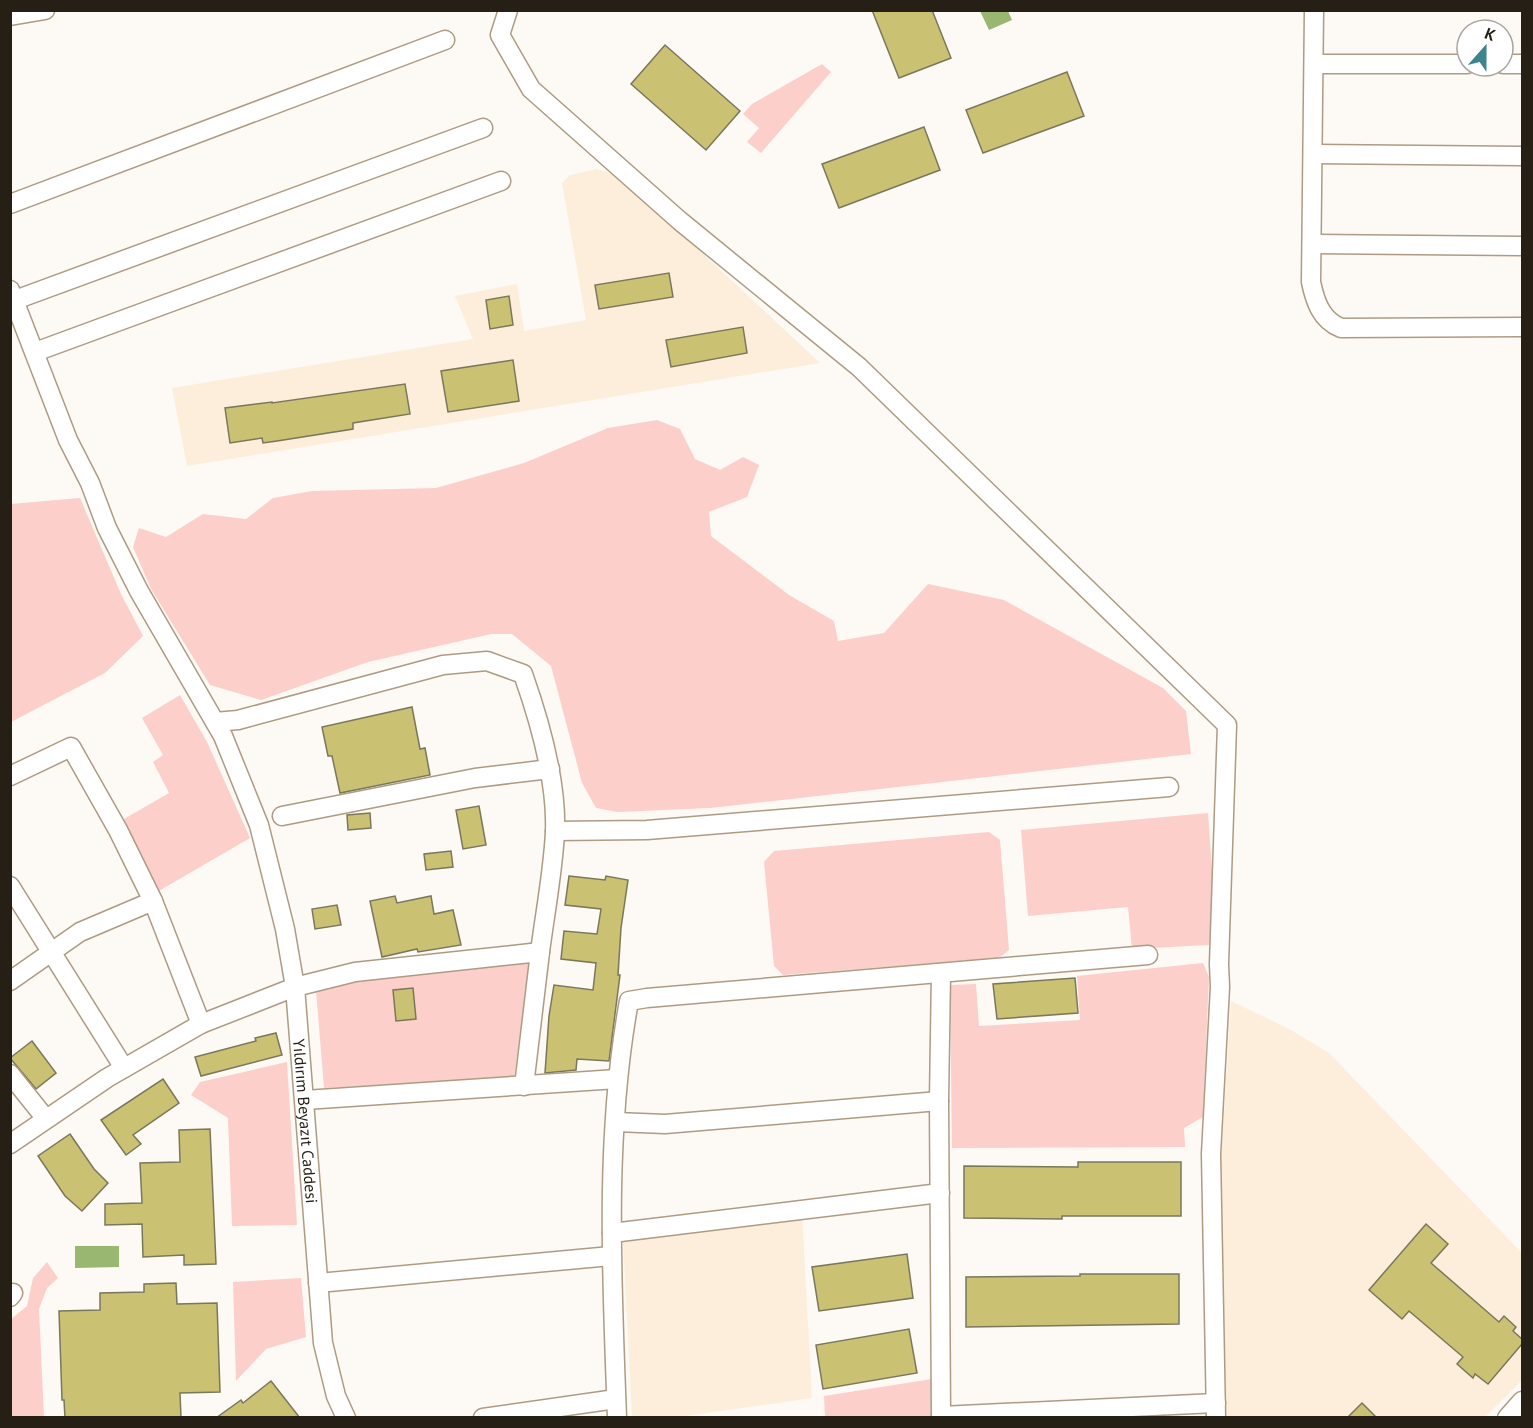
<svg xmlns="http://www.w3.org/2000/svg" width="1533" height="1428" font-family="'PT Sans',sans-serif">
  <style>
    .built { fill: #fceeda }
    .green { fill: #fdcfca }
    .water { fill: #99b771 }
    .building { fill: #cbc172; stroke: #7a775c; stroke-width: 1.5 }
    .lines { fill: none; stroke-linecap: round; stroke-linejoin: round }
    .minor-casing { stroke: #ad9b84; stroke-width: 21 }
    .minor { stroke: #fff; stroke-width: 18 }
    .labels { text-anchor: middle; stroke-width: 4.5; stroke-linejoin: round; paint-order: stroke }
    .street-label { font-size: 16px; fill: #251f15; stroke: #fff }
  </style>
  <rect width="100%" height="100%" fill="#fdf9f4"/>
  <g class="built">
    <polygon points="597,169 621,177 820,363 187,466 172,388 473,339 455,296 517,284 524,331 586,320 562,183 570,175"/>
    <polygon points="1231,1001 1289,1029 1329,1053 1522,1253 1522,1380 1485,1417 1222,1418 1220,1178"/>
    <polygon points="802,1215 812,1398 679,1417 632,1417 623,1242"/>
  </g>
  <g class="green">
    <polygon points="822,64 831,72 761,153 747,142 759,128 743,114 752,104"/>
    <polygon points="657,420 680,429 695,459 720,470 743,457 759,465 747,497 709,512 711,536 789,595 834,621 838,641 884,633 928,584 1004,600 1163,688 1186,711 1191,754 710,808 618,812 596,808 582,783 551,666 512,634 491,634 368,662 261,700 210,685 151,589 133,547 139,528 166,537 203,514 246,519 273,498 312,491 436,488 524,463 608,428"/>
    <polygon points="80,498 121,594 143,636 105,673 11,722 11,504"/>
    <polygon points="180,695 207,742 250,838 157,892 124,819 169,793 153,762 163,755 142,718"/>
    <polygon points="1208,813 1213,886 1209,945 1132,949 1128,907 1028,916 1021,830"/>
    <polygon points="989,832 1000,840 1009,950 999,958 783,975 774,966 764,862 774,851"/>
    <polygon points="530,960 514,1078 324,1088 316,990 354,981"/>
    <polygon points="1203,963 1209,977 1203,1117 1184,1128 1185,1147 952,1148 950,985 976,984 979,1026 1080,1020 1077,976"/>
    <polygon points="287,1062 297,1225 232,1226 228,1118 191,1095 200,1082"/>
    <polygon points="47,1262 58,1278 47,1288 39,1309 44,1417 11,1417 11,1319 27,1306 33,1278"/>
    <polygon points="301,1278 306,1337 266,1349 236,1381 233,1282"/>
    <polygon points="932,1379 931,1417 825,1417 824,1396"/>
  </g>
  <g class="water">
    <polygon points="980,11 1008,11 1012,20 989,30"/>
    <polygon points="75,1246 119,1246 119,1267 75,1268"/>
  </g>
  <g class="building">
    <polygon points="872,10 932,10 951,58 899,78"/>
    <polygon points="665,45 740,111 706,150 631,84"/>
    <polygon points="1067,72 1084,116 983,153 966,110"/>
    <polygon points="924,127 940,170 839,208 822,164"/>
    <polygon points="669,273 673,297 599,309 595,285"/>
    <polygon points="509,296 513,325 490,329 486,300"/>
    <polygon points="743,327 747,353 671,367 666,340"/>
    <polygon points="513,360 519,401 448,412 441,371"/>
    <polygon points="405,384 410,414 353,423 353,429 277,441 263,443 262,438 230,443 225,408 272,402 272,403"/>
    <polygon points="412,707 420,749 425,748 430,775 340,793 332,756 328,756 322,727"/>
    <polygon points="479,806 486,845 463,849 456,810"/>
    <polygon points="370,813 371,828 348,830 347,815"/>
    <polygon points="451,851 453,867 426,870 424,854"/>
    <polygon points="569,876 605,880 606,876 628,880 621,928 618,975 620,975 609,1061 577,1059 576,1070 545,1073 549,1016 554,985 593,990 596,963 561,959 564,931 597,934 601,909 565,905"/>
    <polygon points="395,896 397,903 431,896 434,914 453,910 461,945 418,952 417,949 382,957 370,901"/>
    <polygon points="337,905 341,925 315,929 312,909"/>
    <polygon points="1075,978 1078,1013 997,1019 993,984"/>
    <polygon points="413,988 416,1019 396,1021 393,990"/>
    <polygon points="276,1033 282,1055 201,1076 195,1057 256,1041 255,1038"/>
    <polygon points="32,1041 56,1073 36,1089 10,1058"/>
    <polygon points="163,1079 179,1103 133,1135 141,1144 126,1155 101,1120"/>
    <polygon points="210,1129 216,1264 184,1265 184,1255 143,1257 142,1224 105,1225 105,1204 142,1203 140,1163 180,1162 179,1130"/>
    <polygon points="70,1134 94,1169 108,1183 82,1211 65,1196 38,1156"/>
    <polygon points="1078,1162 1181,1162 1181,1216 1062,1216 1062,1219 964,1218 964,1166 1078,1167"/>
    <polygon points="1426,1224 1448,1244 1431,1263 1499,1322 1504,1316 1516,1327 1513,1331 1522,1339 1522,1344 1488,1384 1475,1374 1473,1378 1457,1364 1463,1357 1409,1311 1402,1319 1369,1290"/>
    <polygon points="907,1254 913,1298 819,1311 812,1267"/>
    <polygon points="1080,1274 1179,1274 1179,1324 966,1327 966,1277 1080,1276"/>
    <polygon points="176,1283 177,1304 217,1303 220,1392 180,1393 181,1418 65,1418 64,1400 62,1400 59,1311 100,1310 100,1293 144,1292 144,1284"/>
    <polygon points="909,1329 917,1373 823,1389 816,1345"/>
    <polygon points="271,1381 300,1418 216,1418 241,1400 243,1403"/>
    <polygon points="1362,1403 1377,1418 1347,1418"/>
  </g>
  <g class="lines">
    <g class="minor-casing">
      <g id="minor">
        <polyline points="508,10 500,35 531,89 680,221 859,367 1227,725 1219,964 1220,987 1211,1154 1216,1418"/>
        <path d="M1314 10 1311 282C1315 301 1321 320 1341 328L1522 327"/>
        <polyline points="10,16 45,10"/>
        <polyline points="1314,64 1467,64"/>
        <polyline points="1503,64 1522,64"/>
        <polyline points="1313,154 1522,156"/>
        <polyline points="10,204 445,40"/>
        <polyline points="1312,244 1522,246"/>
        <path id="s1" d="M10 290 68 440 90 483 107 528 139 591 223 736 259 825 285 929 295 987 323 1343 336 1396 346 1418"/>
        <polyline points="15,300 483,128"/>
        <polyline points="35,352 501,181"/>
        <path d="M215 722 238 720 443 665 487 661 523 674C540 722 557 781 555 832 553 872 545 913 540 952"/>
        <polyline points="10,776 71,747 118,830 153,901 201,1024"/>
        <polyline points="282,816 475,778 550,769"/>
        <polyline points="555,831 647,830 1169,787"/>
        <polyline points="10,886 124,1068"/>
        <polyline points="10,981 80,932 153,901"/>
        <polyline points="10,1074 46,1119"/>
        <polyline points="305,1100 617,1079"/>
        <polyline points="616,1122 665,1124 939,1101"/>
        <polyline points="10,1144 107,1078 201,1024 295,987 355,972 540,952 524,1086"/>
        <polyline points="612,1233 940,1193"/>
        <polyline points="318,1283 611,1256"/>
        <polyline points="10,1297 13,1293"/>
        <polyline points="941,1416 1216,1403"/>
        <polyline points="483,1418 616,1399"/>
        <path d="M617 1418C612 1280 604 1137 629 1001L647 998 1148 955"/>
        <polyline points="941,1418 939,1101 941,973"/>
        <polyline points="1507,1418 1522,1401"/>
      </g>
    </g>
    <use href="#minor" class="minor"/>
  </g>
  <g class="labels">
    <g class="street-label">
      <text dy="6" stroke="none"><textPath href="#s1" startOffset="892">Yıldırım Beyazıt Caddesi</textPath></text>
    </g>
  </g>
  <rect width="1533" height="1428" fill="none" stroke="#251f15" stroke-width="24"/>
  <g transform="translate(1485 48) rotate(21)"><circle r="28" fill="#ffffff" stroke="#a8a5a1" stroke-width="1.5"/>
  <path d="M0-4.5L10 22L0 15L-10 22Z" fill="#3d858c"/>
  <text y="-9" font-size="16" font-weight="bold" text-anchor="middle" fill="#251f15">K</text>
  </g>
</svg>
